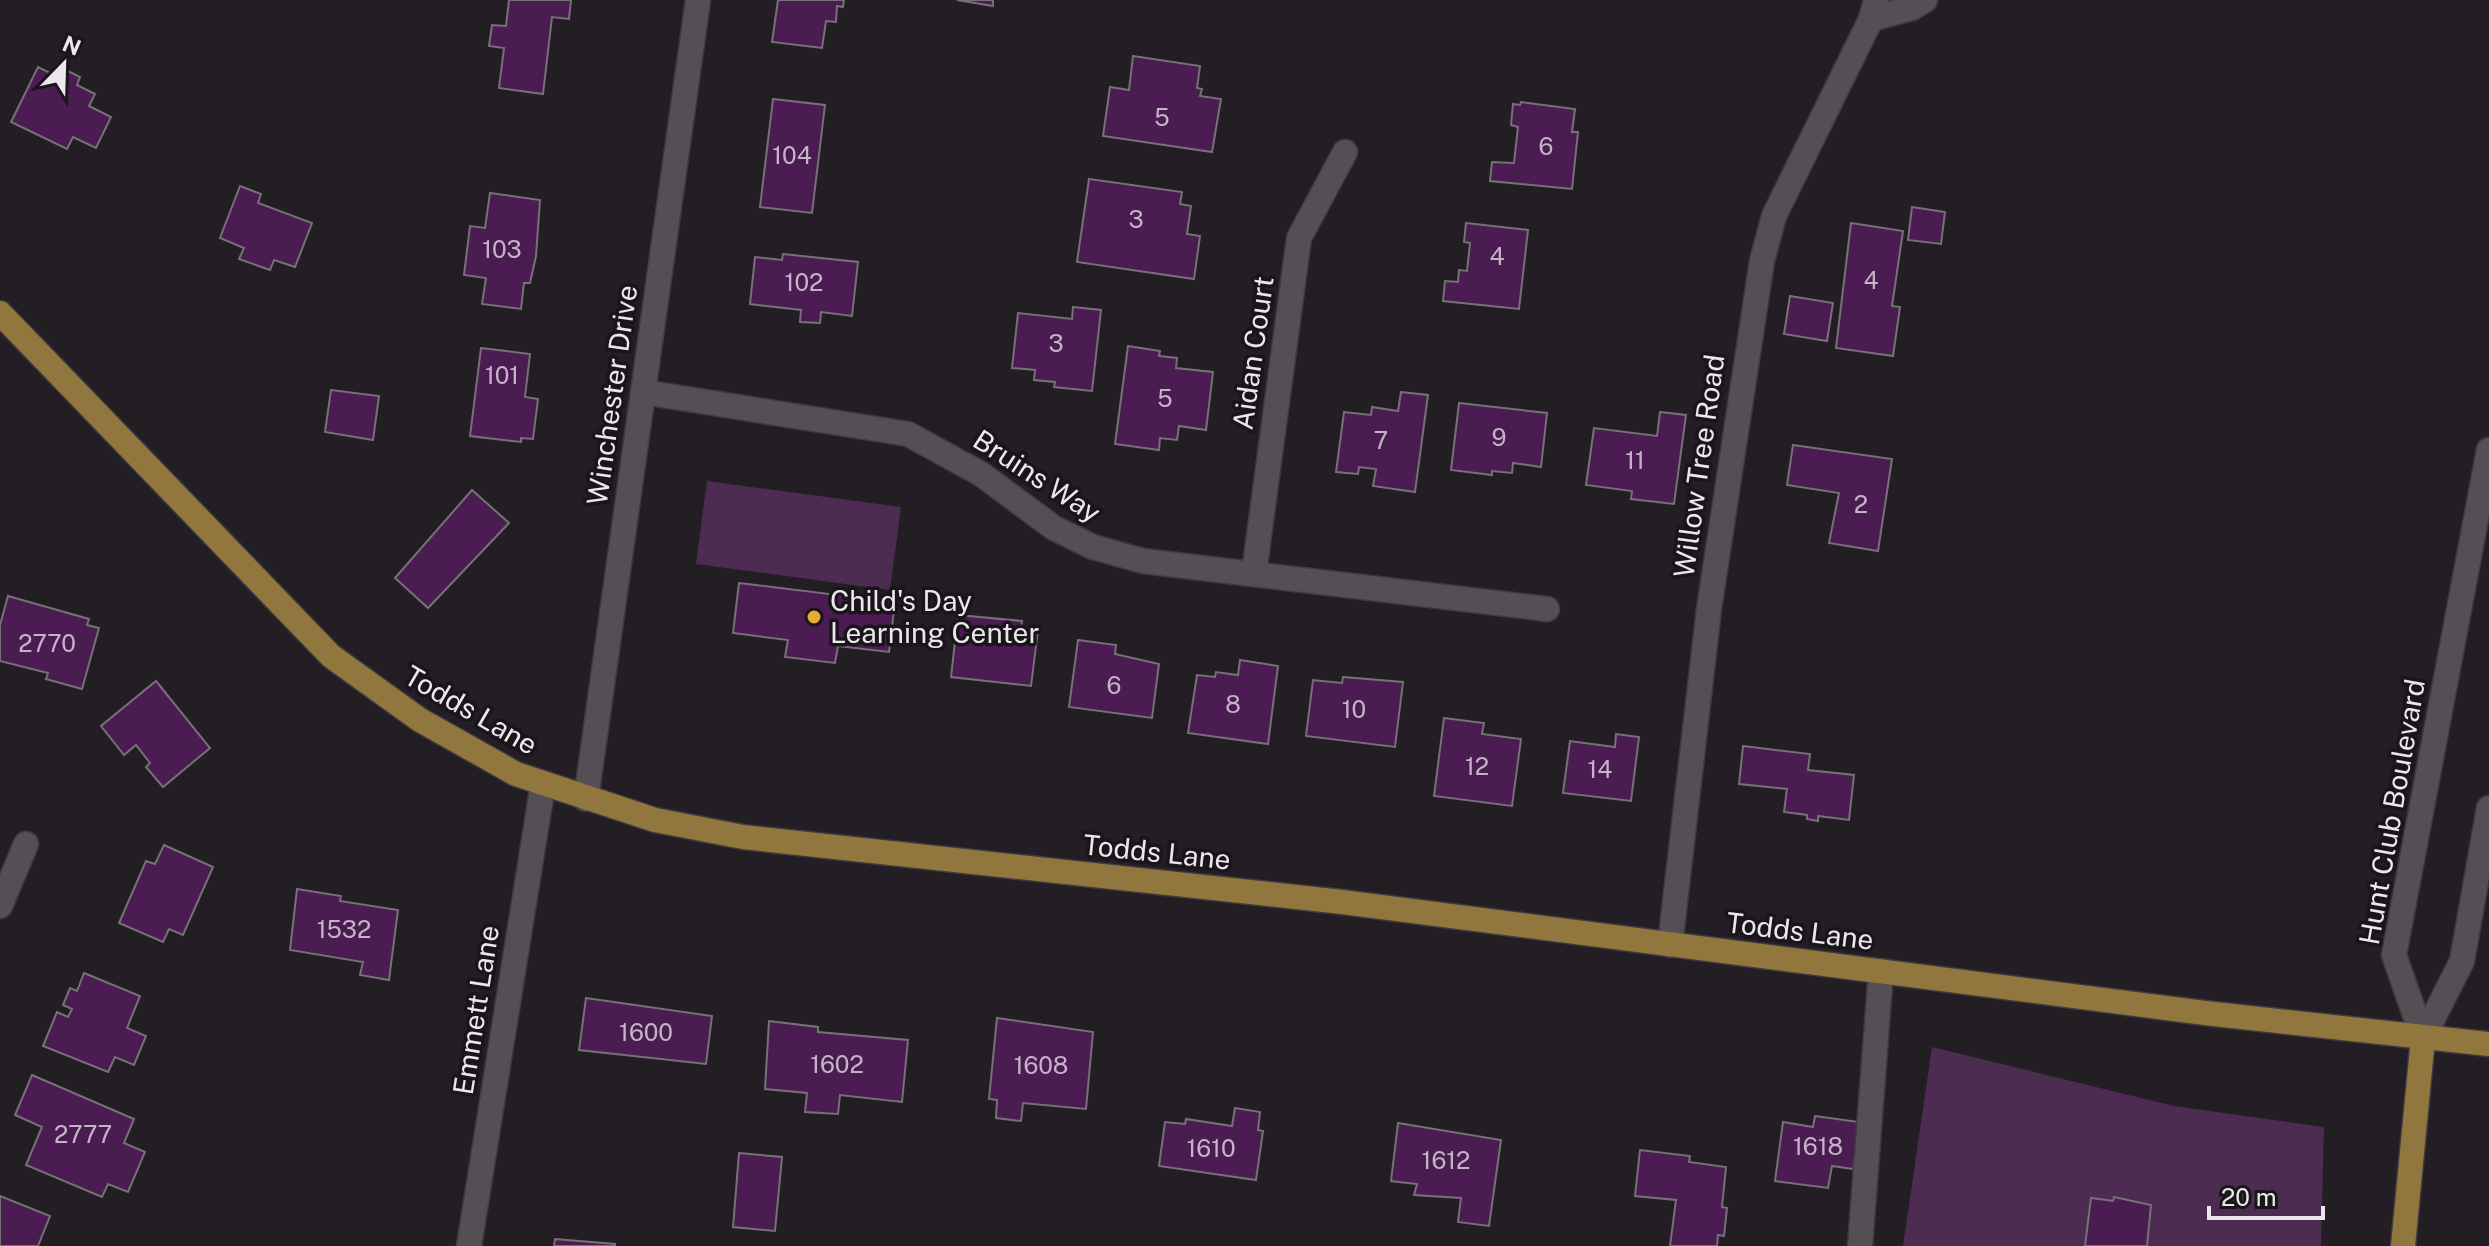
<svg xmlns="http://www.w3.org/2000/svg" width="2489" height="1246" font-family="'Public Sans',sans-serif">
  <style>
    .green { fill: #4d2c52 }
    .building { fill: #4b1c52; stroke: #767177; stroke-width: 2 }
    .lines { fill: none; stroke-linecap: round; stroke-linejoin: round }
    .minor-casing { stroke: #3d393d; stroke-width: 27 }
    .major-casing { stroke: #3d393d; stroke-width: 27 }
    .minor { stroke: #534f54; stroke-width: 24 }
    .major { stroke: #91763d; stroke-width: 24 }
    .poi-dot { fill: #e2ae34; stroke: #19151a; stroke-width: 3 }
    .labels { text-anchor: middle; stroke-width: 7; stroke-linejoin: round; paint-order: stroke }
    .number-label { font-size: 24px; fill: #c3b5c5 }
    .street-label { font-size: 28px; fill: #ebe8eb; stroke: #19151a }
    .poi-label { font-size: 28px; fill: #ebe8eb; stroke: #19151a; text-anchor: start }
  </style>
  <rect width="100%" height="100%" fill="#221e23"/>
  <g class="green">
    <polygon points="707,481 901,507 890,590 696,564"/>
    <polygon points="1932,1047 2174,1106 2324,1127 2321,1246 1903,1246"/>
  </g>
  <g class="building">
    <polygon points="509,0 571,0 569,19 552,17 543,94 499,88 504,48 489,46 492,25 506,26"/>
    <polygon points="778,0 844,0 843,7 837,6 836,22 826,21 822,48 772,42"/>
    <polygon points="957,0 993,0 993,6"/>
    <polygon points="1133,56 1200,66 1197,88 1202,89 1200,96 1221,99 1212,152 1103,136 1110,87 1129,90"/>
    <polygon points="58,66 80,77 77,85 95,94 89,106 111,117 96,148 73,137 67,149 11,122 38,67 54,75"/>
    <polygon points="773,99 825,105 812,213 760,207"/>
    <polygon points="1521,102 1575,109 1572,132 1578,132 1572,189 1490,181 1492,162 1514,163 1518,127 1511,125 1513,104 1520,105"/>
    <polygon points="1089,179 1182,192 1180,204 1191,206 1187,234 1200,236 1194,279 1077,262"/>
    <polygon points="240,186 261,194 258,203 312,223 295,267 274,260 270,270 239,259 244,248 220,238"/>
    <polygon points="490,193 540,200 536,256 530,283 524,283 521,309 482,304 486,278 464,275 470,226 485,228"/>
    <polygon points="1912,207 1945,212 1941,244 1908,240"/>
    <polygon points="1466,223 1528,230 1519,309 1443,301 1445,281 1458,282 1459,270 1467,271 1470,243 1464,242"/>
    <polygon points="1851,223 1903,231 1892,306 1900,307 1893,356 1836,348"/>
    <polygon points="783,254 858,262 852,316 821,312 820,323 800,322 801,310 750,304 755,257 782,260"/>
    <polygon points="1790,296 1833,303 1827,341 1784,334"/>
    <polygon points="1073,307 1101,310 1092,391 1054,387 1055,382 1034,380 1035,370 1012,368 1018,313 1072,319"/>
    <polygon points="1128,346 1160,351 1159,356 1177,358 1176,368 1213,372 1206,430 1179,426 1177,440 1160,438 1159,450 1115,444"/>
    <polygon points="481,348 530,354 525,397 538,399 533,439 521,438 521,442 470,436"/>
    <polygon points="331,390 379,396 373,440 325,432"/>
    <polygon points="1401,392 1428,395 1415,492 1373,486 1376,469 1359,467 1358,474 1336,472 1344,412 1371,415 1372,407 1398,411"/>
    <polygon points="1459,403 1547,413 1541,467 1513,463 1512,473 1492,471 1492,475 1451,470"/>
    <polygon points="1660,412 1686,415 1674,504 1631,499 1632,491 1586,485 1594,428 1657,436"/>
    <polygon points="1793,445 1892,459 1878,551 1829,543 1839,493 1787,485"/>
    <polygon points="472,490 509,523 428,608 395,578"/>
    <polygon points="739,583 895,602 889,652 838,646 835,663 785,657 788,640 733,633"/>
    <polygon points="8,596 89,619 87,625 99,628 82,689 46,679 48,673 0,661 0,625"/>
    <polygon points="958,615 1022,621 1021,628 1038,630 1031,686 951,677"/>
    <polygon points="1078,640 1116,645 1115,654 1159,664 1152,718 1069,707"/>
    <polygon points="1240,660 1278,666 1268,744 1188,733 1197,675 1215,677 1216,672 1238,675"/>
    <polygon points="1343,677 1403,682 1395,747 1306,736 1313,680 1342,683"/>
    <polygon points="156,681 210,748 163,787 146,767 150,763 136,745 124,755 101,726"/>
    <polygon points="1444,718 1484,723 1482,734 1521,739 1512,806 1434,796"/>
    <polygon points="1616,734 1639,737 1631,801 1563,793 1570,741 1615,747"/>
    <polygon points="1743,746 1810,754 1808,770 1854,775 1849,820 1818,816 1818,821 1807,819 1807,815 1784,812 1787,789 1739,784"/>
    <polygon points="164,845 213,867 183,935 169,929 163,942 119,923 146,861 155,864"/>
    <polygon points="297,889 341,896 340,901 398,910 389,980 360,975 363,962 290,950"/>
    <polygon points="84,973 140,996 127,1028 146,1036 134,1065 115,1057 108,1072 43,1046 57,1012 68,1017 72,1009 63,1005 70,988 77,991"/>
    <polygon points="586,998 712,1016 706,1064 579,1050"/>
    <polygon points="997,1018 1093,1032 1086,1109 1023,1103 1021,1121 996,1118 997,1100 989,1099"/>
    <polygon points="769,1021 818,1027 818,1032 908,1040 902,1102 840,1095 838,1114 805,1112 807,1093 765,1089"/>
    <polygon points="32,1075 134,1119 124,1143 145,1152 128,1192 108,1184 102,1197 26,1165 42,1127 15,1115"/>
    <polygon points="1235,1108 1260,1112 1258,1130 1263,1131 1256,1180 1159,1166 1165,1122 1185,1124 1186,1119 1232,1126"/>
    <polygon points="1815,1116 1859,1122 1853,1169 1832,1166 1828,1188 1775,1181 1783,1122 1813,1127"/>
    <polygon points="1398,1123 1501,1140 1489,1226 1458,1222 1461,1198 1414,1195 1417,1184 1391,1181"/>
    <polygon points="1640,1150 1690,1156 1689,1162 1726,1167 1722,1207 1727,1208 1724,1236 1718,1235 1717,1246 1670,1246 1676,1200 1635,1196"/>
    <polygon points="739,1153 782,1157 775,1231 733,1227"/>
    <polygon points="0,1196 50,1216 38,1246 0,1246"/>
    <polygon points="2114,1197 2151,1205 2147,1246 2085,1246 2091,1198 2113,1201"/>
    <polygon points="555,1239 615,1244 615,1246 554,1246"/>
  </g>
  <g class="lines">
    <g class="minor-casing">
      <g id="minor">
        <polyline points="1871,19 1912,8 1925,0"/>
        <polyline points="643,392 908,434 981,474 1054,528 1093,547 1143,561 1547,609"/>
        <polyline points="1254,573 1299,238 1345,152"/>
        <polyline points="586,799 698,0"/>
        <polyline points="0,906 26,844"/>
        <polyline points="1670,945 1709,609 1762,261 1774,216 1871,19 1876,0"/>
        <polyline points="2423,1038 2394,955 2489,450"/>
        <polyline points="2423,1038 2462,961 2489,808"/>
        <polyline points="469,1246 543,784"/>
        <polyline points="1860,1246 1881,971"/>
      </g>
    </g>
    <g class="major-casing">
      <g id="major">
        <polyline points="0,313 331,656 420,720 516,774 655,820 743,837 1342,902 2205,1013 2489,1044"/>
        <polyline points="2403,1246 2423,1038"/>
      </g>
    </g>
    <use href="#minor" class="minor"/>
    <use href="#major" class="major"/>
  </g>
  <circle class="poi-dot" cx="814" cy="617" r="8"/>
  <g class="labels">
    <g class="number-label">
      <text x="1162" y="126">5</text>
      <text x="1546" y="155">6</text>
      <text x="792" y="164">104</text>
      <text x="1136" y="228">3</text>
      <text x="502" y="258">103</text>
      <text x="1497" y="265">4</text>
      <text x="1871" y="289">4</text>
      <text x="804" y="291">102</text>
      <text x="1056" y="352">3</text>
      <text x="502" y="384">101</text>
      <text x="1165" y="407">5</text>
      <text x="1499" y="446">9</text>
      <text x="1381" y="449">7</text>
      <text x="1635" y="469">11</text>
      <text x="1861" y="513">2</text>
      <text x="47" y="652">2770</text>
      <text x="1114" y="694">6</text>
      <text x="1233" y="713">8</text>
      <text x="1354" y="718">10</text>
      <text x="1477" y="775">12</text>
      <text x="1600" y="778">14</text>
      <text x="344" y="938">1532</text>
      <text x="646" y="1041">1600</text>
      <text x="837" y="1073">1602</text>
      <text x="1041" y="1074">1608</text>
      <text x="83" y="1143">2777</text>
      <text x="1818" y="1155">1618</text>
      <text x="1211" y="1157">1610</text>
      <text x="1446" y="1169">1612</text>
    </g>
    <g class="street-label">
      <text transform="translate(1253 353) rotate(-82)" y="10">Aidan Court</text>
      <text transform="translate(612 395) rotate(-82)" y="10">Winchester Drive</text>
      <text transform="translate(1699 466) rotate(-82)" y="10">Willow Tree Road</text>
      <text transform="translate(1037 476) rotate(33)" y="10">Bruins Way</text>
      <text transform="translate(471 710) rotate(30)" y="10">Todds Lane</text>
      <text transform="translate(2392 812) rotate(-80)" y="10">Hunt Club Boulevard</text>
      <text transform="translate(1157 852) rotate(6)" y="10">Todds Lane</text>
      <text transform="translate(1800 931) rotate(7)" y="10">Todds Lane</text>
      <text transform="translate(476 1010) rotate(-81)" y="10">Emmett Lane</text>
    </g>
    <g class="poi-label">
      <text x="830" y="611">Child's Day<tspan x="830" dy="32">Learning Center</tspan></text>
    </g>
  </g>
  <g transform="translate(64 64) rotate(23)" stroke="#19151a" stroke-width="6" paint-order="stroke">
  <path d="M0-6L14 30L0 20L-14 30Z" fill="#ebe8eb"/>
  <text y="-12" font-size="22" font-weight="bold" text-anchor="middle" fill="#ebe8eb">N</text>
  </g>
  <path d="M2209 1206v12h114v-12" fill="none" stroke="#ebe8eb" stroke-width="4"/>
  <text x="2221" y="1206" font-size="24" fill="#ebe8eb" stroke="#19151a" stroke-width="6" paint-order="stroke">20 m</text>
</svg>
